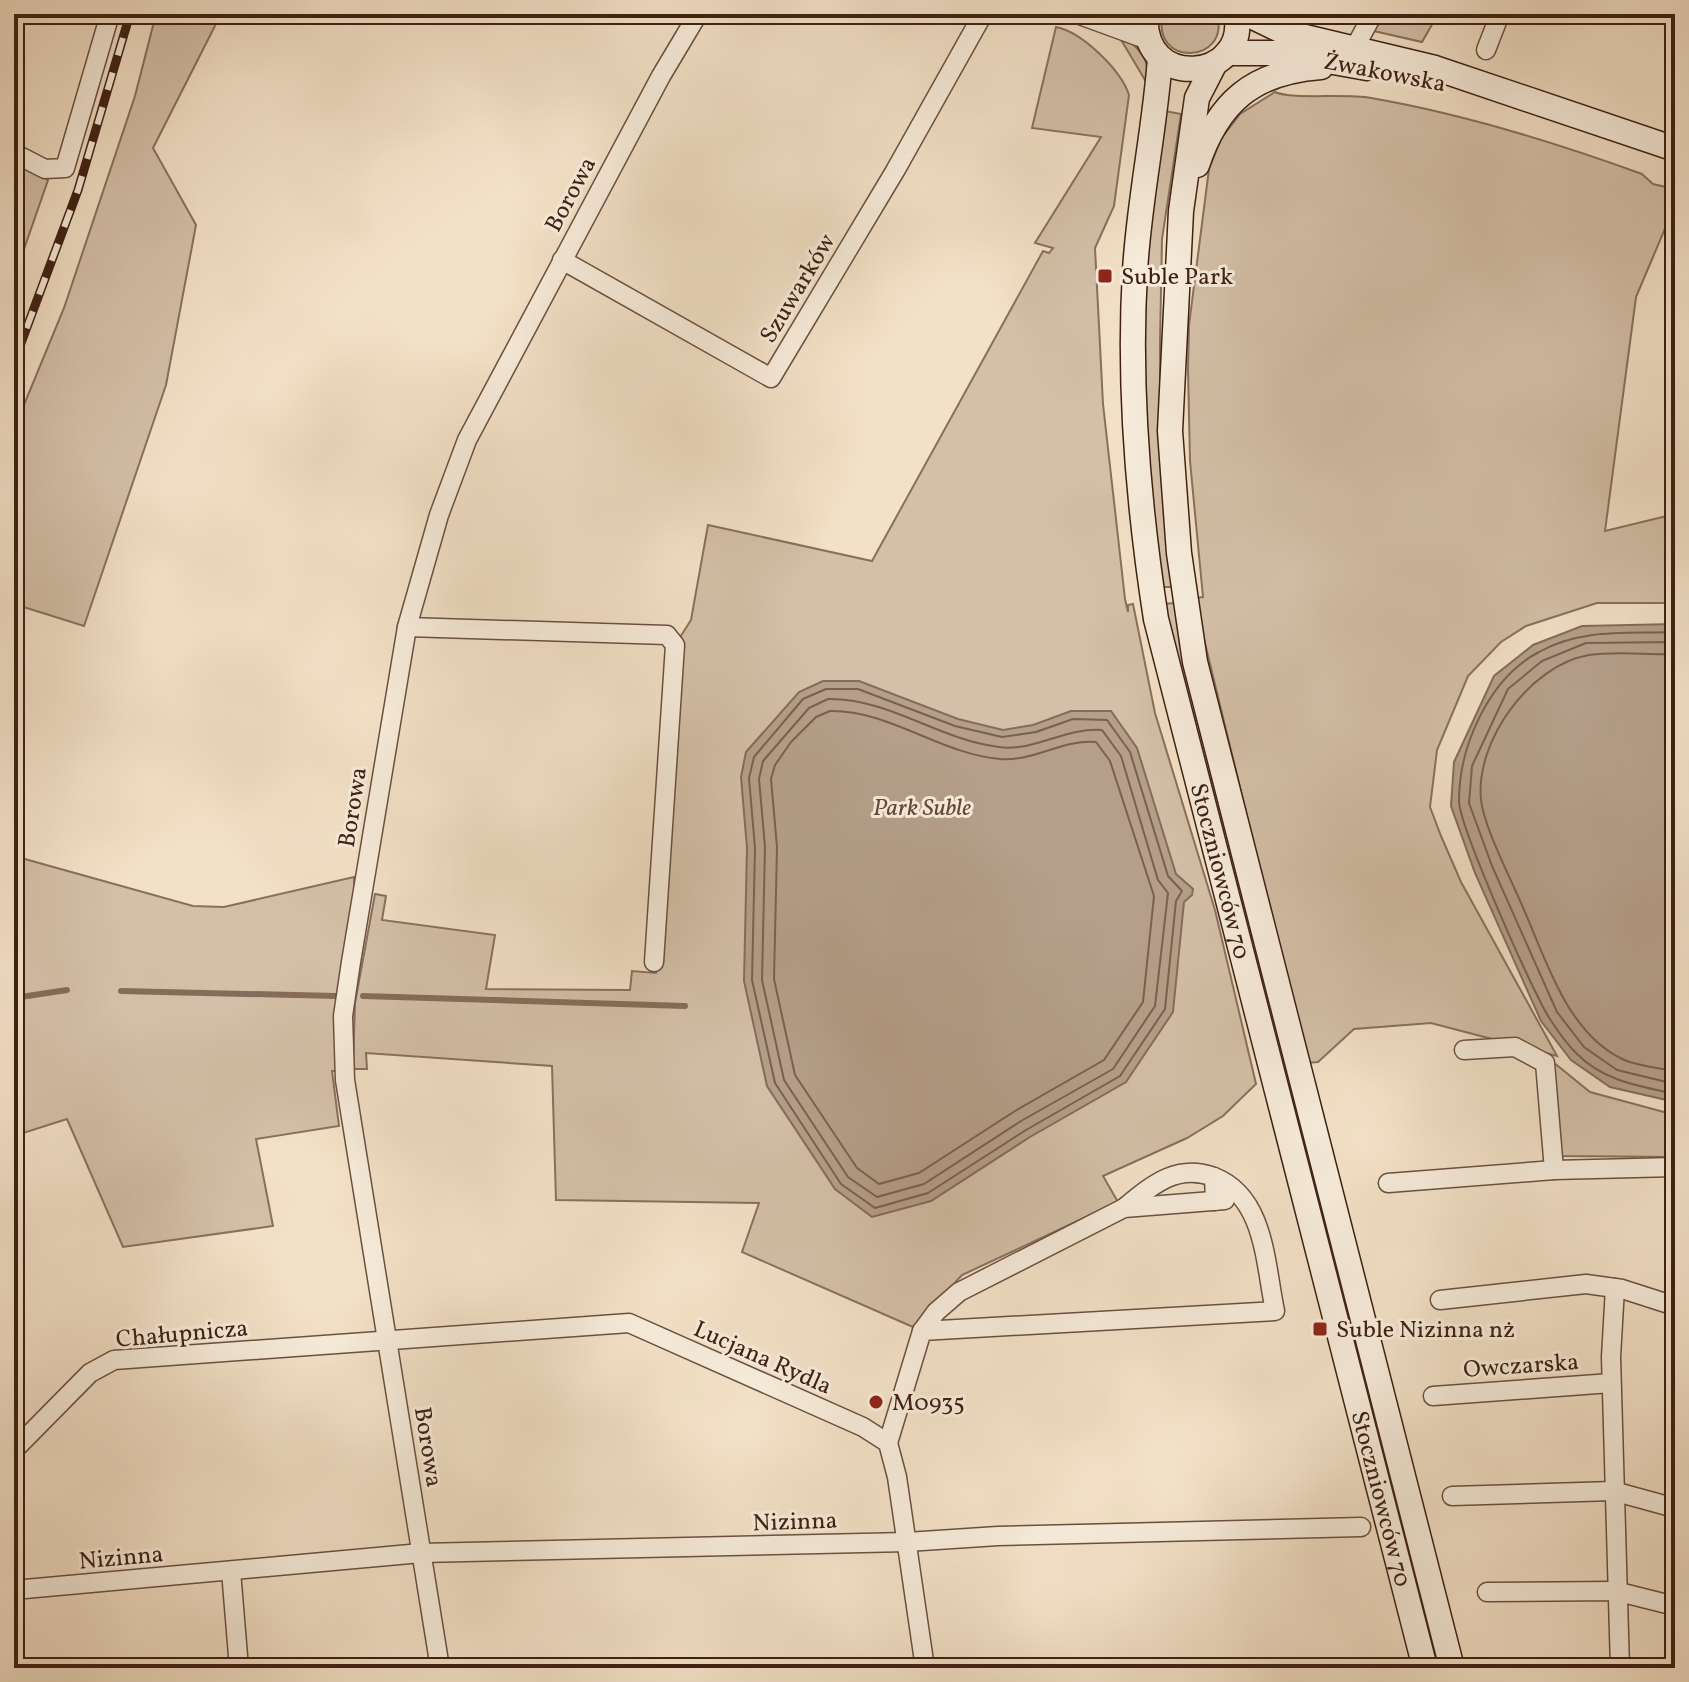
<svg xmlns="http://www.w3.org/2000/svg" width="1689" height="1682" font-family="Vollkorn,serif">
  <style>
    .green { fill: #d4c0a8; stroke: #89705e; stroke-width: 2 }
    .water { fill: #b59f8a; stroke: #856c5a; stroke-width: 2 }
    .lines { fill: none; stroke-linecap: round; stroke-linejoin: round }
    .shore { stroke: #7a604e; stroke-width: 2 }
    .stream { stroke: #856c5a; stroke-width: 6 }
    .street-casing { stroke: #6b5040; stroke-width: 21 }
    .secondary-casing { stroke: #3e2013; stroke-width: 27 }
    .street { stroke: #f7ecdb; stroke-width: 18 }
    .secondary { stroke: #f7ecdb; stroke-width: 24 }
    .rail-casing { stroke: #3e2013; stroke-width: 9 }
    .rail { stroke: #f7ecdb; stroke-width: 6; stroke-dasharray: 18; stroke-linecap: butt }
    .poi-dot { fill: #8f2418; stroke: #f7ecdb; stroke-width: 3 }
    .labels { text-anchor: middle; stroke-width: 6; stroke-linejoin: round; paint-order: stroke }
    .street-label { font-size: 24px; fill: #3e2013; stroke: #f7ecdb }
    .poi-label { font-size: 24px; fill: #3e2013; stroke: #f7ecdb; text-anchor: start }
    .park-label { font-size: 24px; font-style: italic; fill: #644838; stroke: #f7ecdb }
  </style>
  <rect width="100%" height="100%" fill="#f3e1c7"/>
  <filter id="stains"><feTurbulence type="fractalNoise" baseFrequency=".0025" numOctaves="4"/><feColorMatrix values="0 0 0 0 .2 0 0 0 0 .09 0 0 0 0 .02 0 0 0 .5 -.17"/></filter>
  <radialGradient id="worn" r=".72"><stop offset=".6" stop-color="#630" stop-opacity="0"/><stop offset="1" stop-color="#630" stop-opacity=".3"/></radialGradient>
  <g class="green">
    <polygon points="156,14 221,14 153,148 196,225 166,385 84,626 14,604 14,429 64,308 135,96"/>
    <path d="M1163 14H1217C1231 65 1150 67 1163 14Z"/>
    <polygon points="1384,14 1438,14 1422,42 1374,31"/>
    <path d="M1056 27C1082 32 1121 70 1129 95L1114 206 1095 248 1103 404 1125 599 1128 612V605L1133 604 1155 713 1215 910 1256 1084 1223 1116 1187 1138 1103 1176 1118 1202 962 1275 913 1327 742 1252 759 1203 556 1200 552 1066 366 1053 367 1069H353L355 1003 375 894 386 896 382 920 495 935 486 989 630 990 632 971 656 973 675 645 691 620 708 525 872 561 1043 251 1049 253 1053 248 1035 243 1101 137 1032 128Z"/>
    <path d="M1117 33C1139 47 1151 58 1148 85Z"/>
    <path d="M1275 92C1292 100 1345 93 1371 98 1464 114 1554 142 1642 174L1653 184 1675 189V205L1636 297 1605 531 1675 514V603H1597L1526 626 1501 642 1468 676 1437 750 1430 807 1441 836 1461 882 1557 1056 1431 1023 1354 1029 1318 1062 1307 1063 1194 598 1203 597 1190 461 1188 369 1189 325 1209 169 1221 139 1240 114Z"/>
    <path d="M1165 111 1181 114 1162 239 1160 341V422L1172 587H1161C1146 471 1140 355 1149 239 1152 196 1160 154 1165 111Z"/>
    <polygon points="14,161 48,180 14,278"/>
    <polygon points="1174,603 1288,1072 1283,1073 1164,604"/>
    <polygon points="14,856 193,906 224,907 354,877 355,905 337,1071 332,1071 339,1126 256,1139 273,1226 123,1247 67,1119 14,1136"/>
    <polygon points="1553,1062 1590,1092 1675,1115 1675,1157 1560,1156"/>
    <polygon points="1291,1084 1346,1295 1341,1296 1286,1085"/>
    <polygon points="1349,1305 1401,1511 1397,1513 1343,1306"/>
    <polygon points="1406,1527 1433,1632 1428,1633 1401,1528"/>
  </g>
  <g class="water">
    <polygon points="1675,624 1675,1102 1610,1087 1571,1060 1541,1021 1475,873 1451,806 1454,762 1494,676 1533,645 1582,626"/>
    <polygon points="823,681 859,681 958,719 1003,730 1033,725 1071,711 1111,711 1137,748 1176,874 1193,889 1192,895 1184,902 1173,1012 1126,1082 1030,1137 931,1201 872,1217 835,1189 767,1086 744,981 747,848 741,777 746,752 799,692"/>
  </g>
  <g class="lines">
    <g class="shore">
      <path d="M1675 632C1627 634 1582 628 1539 652 1489 678 1459 746 1459 801 1459 825 1533 994 1550 1019 1557 1030 1566 1043 1576 1053 1603 1081 1639 1086 1675 1094"/>
      <polyline points="1675,642 1586,643 1542,661 1508,689 1472,766 1469,803 1492,866 1557,1012 1584,1047 1617,1070 1675,1084"/>
      <path d="M1675 654C1647 655 1617 651 1589 655 1530 665 1475 741 1481 800 1484 827 1510 877 1521 903 1545 956 1565 1031 1622 1059 1637 1066 1658 1068 1675 1071"/>
      <polygon points="826,689 858,689 955,726 1002,737 1036,732 1073,719 1107,720 1130,752 1168,876 1182,891 1176,901 1165,1009 1120,1076 1026,1130 928,1193 875,1208 841,1184 775,1083 752,980 755,848 749,778 754,757 803,699"/>
      <path d="M828 699C889 698 939 740 999 747 1034 752 1066 727 1102 730L1121 756 1158 880 1168 893 1155 1006 1113 1069 1021 1121 924 1184 877 1197 848 1177 784 1080 762 980 765 847 759 779 763 761 809 708Z"/>
      <path d="M830 711C890 710 940 754 1000 759 1033 762 1063 739 1096 742L1110 761 1154 896 1143 1002 1104 1060 1015 1111 919 1173 879 1184 857 1168 795 1075 774 979 777 847 771 779 775 765 791 742 816 717Z"/>
    </g>
    <g class="stream">
      <polyline points="121,991 336,996"/>
      <polyline points="363,996 685,1006"/>
      <polyline points="14,998 67,990"/>
    </g>
    <g class="street-casing">
      <g id="street">
        <polyline points="1077,14 1148,40"/>
        <polyline points="1354,49 1373,14"/>
        <polyline points="1486,50 1500,14"/>
        <polyline points="14,153 45,169 65,168 110,14"/>
        <polyline points="562,260 771,378 895,171 983,14"/>
        <polyline points="407,627 667,635 675,645 654,962"/>
        <polyline points="1464,1050 1515,1047 1545,1063 1554,1170"/>
        <polyline points="1388,1183 1554,1170 1675,1167"/>
        <path d="M1124 1208C1152 1185 1177 1163 1214 1177"/>
        <polyline points="1615,1288 1611,1357 1620,1668"/>
        <polyline points="1440,1300 1586,1284 1622,1289 1675,1306"/>
        <polyline points="922,1331 936,1312 959,1292 1124,1208 1225,1200"/>
        <polyline points="1433,1396 1611,1383"/>
        <path d="M888 1443 922 1331 1275 1311C1265 1263 1265 1197 1214 1177L1215 1201"/>
        <polyline points="14,1450 90,1373 114,1360 629,1323 863,1427 888,1443 897,1477 925,1668"/>
        <polyline points="1452,1496 1613,1491 1675,1508"/>
        <polyline points="231,1571 239,1668"/>
        <polyline points="14,1590 421,1553 907,1542 998,1536 1361,1527"/>
        <polyline points="1487,1592 1615,1591 1675,1606"/>
        <polyline points="440,1668 345,1080 343,1016 351,962 407,627 439,515 467,440 661,76 698,14"/>
      </g>
    </g>
    <g class="secondary-casing">
      <g id="secondary">
        <path d="M1146 14C1140 93 1250 81 1236 14"/>
        <polyline points="1247,14 1284,32 1435,68 1675,149"/>
        <polyline points="1227,53 1283,53 1367,68"/>
        <path id="s1" d="M1160 58C1155 129 1139 200 1135 271 1128 388 1138 503 1156 619L1425 1668"/>
        <polyline points="1215,63 1197,98 1181,211 1170,431 1179,553 1195,662 1452,1668"/>
        <path d="M1197 165C1218 102 1253 72 1321 67"/>
      </g>
    </g>
    <use href="#street" class="street"/>
    <use href="#secondary" class="secondary"/>
    <g class="rail-casing">
      <polyline id="rail" points="14,362 78,190 130,14"/>
    </g>
    <use href="#rail" class="rail"/>
  </g>
  <g class="poi-dot">
    <rect x="1097" y="268" width="16" height="16" rx="4"/>
    <rect x="1312" y="1321" width="16" height="16" rx="4"/>
    <circle cx="876" cy="1402" r="8"/>
  </g>
  <g class="labels">
    <g class="street-label">
      <text transform="translate(1385 72) rotate(11)" y="8">Żwakowska</text>
      <text transform="translate(570 194) rotate(-62)" y="8">Borowa</text>
      <text transform="translate(797 288) rotate(-59)" y="8">Szuwarków</text>
      <text transform="translate(352 807) rotate(-81)" y="8">Borowa</text>
      <text dy="8" stroke="none"><textPath href="#s1" startOffset="824">Stoczniowców 70</textPath></text>
      <text transform="translate(182 1333) rotate(-5)" y="8">Chałupnicza</text>
      <text transform="translate(763 1357) rotate(24)" y="8">Lucjana Rydla</text>
      <text transform="translate(1521 1365) rotate(-4)" y="8">Owczarska</text>
      <text transform="translate(429 1447) rotate(81)" y="8">Borowa</text>
      <text dy="8" stroke="none"><textPath href="#s1" startOffset="1472">Stoczniowców 70</textPath></text>
      <text transform="translate(795 1521) rotate(-2)" y="8">Nizinna</text>
      <text transform="translate(121 1557) rotate(-5)" y="8">Nizinna</text>
    </g>
    <g class="poi-label">
      <text x="1121" y="284">Suble Park</text>
      <text x="1336" y="1337">Suble Nizinna nż</text>
      <text x="892" y="1410">M0935</text>
    </g>
    <g class="park-label">
      <text x="922" y="815">Park Suble</text>
    </g>
  </g>
  <rect width="1689" height="1682" fill="none" stroke="#f3e1c7" stroke-width="48"/>
  <rect x="16" y="16" width="1657" height="1650" fill="none" stroke="#3e2013" stroke-width="4"/>
  <rect x="24" y="24" width="1641" height="1634" fill="none" stroke="#3e2013" stroke-width="2"/>
  <rect width="100%" height="100%" filter="url(#stains)"/>
  <rect width="100%" height="100%" fill="url(#worn)"/>
</svg>
